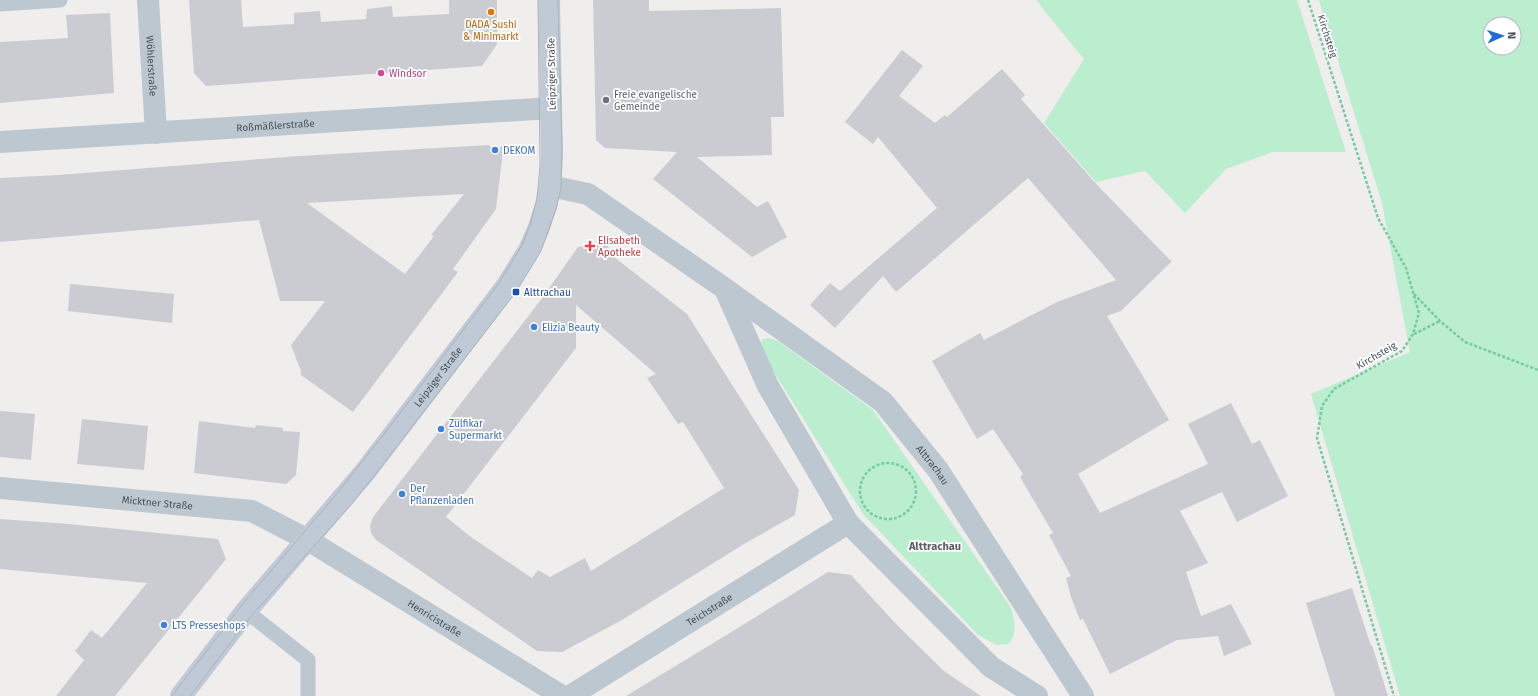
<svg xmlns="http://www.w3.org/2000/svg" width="1538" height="696" font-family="'Fira Sans',sans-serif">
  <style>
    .green { fill: #bbedcf; fill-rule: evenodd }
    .building { fill: #caccd2; fill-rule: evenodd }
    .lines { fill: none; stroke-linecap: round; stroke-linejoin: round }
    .path { stroke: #74caa1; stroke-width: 2.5; stroke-dasharray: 3 2; stroke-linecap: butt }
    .service { stroke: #bdc7cf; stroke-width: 15 }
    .minor { stroke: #bdc7cf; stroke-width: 22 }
    .secondary { stroke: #bfcad6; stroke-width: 22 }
    .tram { stroke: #afb2b7; stroke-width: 1 }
    .food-dot { fill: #e8710a; stroke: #fff; stroke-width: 1.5 }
    .hotel-dot { fill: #d1479c; stroke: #fff; stroke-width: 1.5 }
    .worship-dot { fill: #6b7280; stroke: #fff; stroke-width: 1.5 }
    .shop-dot { fill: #3f7fe0; stroke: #fff; stroke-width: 1.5 }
    .health-dot { fill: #e0444e; stroke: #fff; stroke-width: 1.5 }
    .transit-dot { fill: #1a4fb4; stroke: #fff; stroke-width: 1.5 }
    .labels { text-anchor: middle; stroke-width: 3.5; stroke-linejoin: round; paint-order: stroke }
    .food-label { font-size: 10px; fill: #c56008; stroke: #fff }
    .street-label { font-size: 10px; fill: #45505a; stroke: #fff }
    .hotel-label { font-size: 10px; fill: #b23c85; stroke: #fff; text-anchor: start }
    .worship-label { font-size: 10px; fill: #5b616d; stroke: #fff; text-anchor: start }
    .shop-label { font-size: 10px; fill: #366cbe; stroke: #fff; text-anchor: start }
    .health-label { font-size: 10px; fill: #be3a42; stroke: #fff; text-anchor: start }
    .transit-label { font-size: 10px; fill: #164399; stroke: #fff; text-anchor: start }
    .neighbourhood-label { font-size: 11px; font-weight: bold; fill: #5a5d62; stroke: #fff }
  </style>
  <rect width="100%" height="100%" fill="#f0eded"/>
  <g class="green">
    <polygon points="1037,0 1297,0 1346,152 1273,152 1226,169 1185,213 1145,171 1096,182 1044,123 1084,59 1042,8"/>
    <path d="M1319 0H1538V696H1400L1311 394 1410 352 1382 203ZM1490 24H1514V48H1490Z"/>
    <path d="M770 338 778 341 873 410 1010 606C1015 619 1018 634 1008 644L997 645 978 635 863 514 762 353 761 343 763 339Z"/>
  </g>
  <g class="building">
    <polygon points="189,0 241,0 243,27 294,24 294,13 320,11 321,22 366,19 367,9 392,6 393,17 449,14 449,0 497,0 497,44 482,66 206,86 194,73"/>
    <polygon points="593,0 649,0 649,11 781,8 784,117 771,117 772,155 697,157 757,207 768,201 787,237 752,257 653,179 677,152 605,148 596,140"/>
    <polygon points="110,13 114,93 0,103 0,42 68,38 66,15"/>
    <polygon points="902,50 923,66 899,96 935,123 945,115 947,117 1002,69 1025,95 1021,99 1099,187 1171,261 1173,260 1121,311 1107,316 1169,420 1078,474 1100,513 1208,464 1188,424 1231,403 1252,444 1260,440 1288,496 1237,522 1222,492 1180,511 1208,563 1186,572 1201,616 1231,604 1252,644 1224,656 1218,636 1177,640 1110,674 1083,619 1080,620 1071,597 1066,578 1071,576 1049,535 1053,533 1020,477 1023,474 993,429 977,439 932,361 980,333 984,340 1057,302 1116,280 1028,178 896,292 883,276 835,328 810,305 830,283 840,291 937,208 878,137 873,144 845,122"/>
    <path d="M504 143 496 209 453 269 458 272 353 412 301 375V371L291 345 325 301H280L259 220 0 242V178L59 175 299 156 489 145 497 152ZM464 194 431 235 434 236 405 274 307 203Z"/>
    <path d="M608 244 609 253 687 314 799 490 795 515 744 544 622 620 562 652 537 651 376 540 371 533 370 526 373 517 540 301 578 247ZM576 305 656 374 647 378 678 424 683 422 724 488 591 571 585 558 550 577 538 570 532 578 471 537 446 517 576 348Z"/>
    <polygon points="70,284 174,294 172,323 68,311"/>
    <polygon points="0,411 35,414 31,460 0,457"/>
    <polygon points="82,419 148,426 144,470 77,464"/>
    <polygon points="199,421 255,428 256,425 283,428 283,431 300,432 296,475 286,484 194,473"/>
    <polygon points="0,519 69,524 218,539 226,559 115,696 56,696 84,660 75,651 91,630 102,638 147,583 0,569"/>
    <polygon points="828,572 851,575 897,625 944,671 981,696 626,696 728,634"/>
    <polygon points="1352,588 1371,646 1372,645 1388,696 1335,696 1306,603"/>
  </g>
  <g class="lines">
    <g class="path">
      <polyline points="1308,0 1378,218 1406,268 1419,313 1413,334 1402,351 1334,389 1322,406 1317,438 1394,696"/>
      <polyline points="1414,294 1440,321 1465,342 1538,370"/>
      <polyline points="1414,334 1440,321"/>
      <circle cx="888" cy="491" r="28"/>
    </g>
    <g class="service">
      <polyline points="0,4 60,0"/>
      <polyline points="246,611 308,660 308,696"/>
    </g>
    <g class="minor">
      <path id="s1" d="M148 0 156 133"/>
      <path id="s2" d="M0 142 551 108"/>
      <path id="s3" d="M550 186 588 194 724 288 883 402 938 470 1083 696"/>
      <polyline points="725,289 768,386 848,523 991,667 1037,696"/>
      <path id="s4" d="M0 488 252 511 308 540 562 696"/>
      <path id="s5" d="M570 696 848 523"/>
    </g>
    <path class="secondary" id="s6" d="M181 696 246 611 365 472 506 287 529 250 538 230 546 206 550 186 552 157 549 0"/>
    <g class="tram">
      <polyline points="172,696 241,606 334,497 388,429 499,283 522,245 530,225 537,198 540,166 538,0"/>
      <polyline points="190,696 252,615 350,506 374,476 516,292 541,251 556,209 561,188 562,148 558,0"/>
    </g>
  </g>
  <circle class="food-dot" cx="491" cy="12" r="4"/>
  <circle class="hotel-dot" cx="381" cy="73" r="4"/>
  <circle class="worship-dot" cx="606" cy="100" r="4"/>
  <g class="shop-dot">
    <circle cx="495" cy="150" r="4"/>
    <circle cx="534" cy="327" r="4"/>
    <circle cx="441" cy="429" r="4"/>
    <circle cx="402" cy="494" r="4"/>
    <circle cx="164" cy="625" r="4"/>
  </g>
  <path class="health-dot" d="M588 240h4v4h4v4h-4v4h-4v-4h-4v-4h4z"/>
  <rect class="transit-dot" x="512" y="288" width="8" height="8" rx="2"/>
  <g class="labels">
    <g class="food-label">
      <text x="491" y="28">DADA Sushi<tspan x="491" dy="12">&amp; Minimarkt</tspan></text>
    </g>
    <g class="street-label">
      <text transform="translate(1328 36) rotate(72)" y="4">Kirchsteig</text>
      <text dy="4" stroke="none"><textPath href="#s1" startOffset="66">Wöhlerstraße</textPath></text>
      <text transform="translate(551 74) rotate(-91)" y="4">Leipziger Straße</text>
      <text dy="4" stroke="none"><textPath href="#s2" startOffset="276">Roßmäßlerstraße</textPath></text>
      <text transform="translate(1376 355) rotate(-30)" y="4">Kirchsteig</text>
      <text dy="4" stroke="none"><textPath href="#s6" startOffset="410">Leipziger Straße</textPath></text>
      <text dy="4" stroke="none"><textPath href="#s3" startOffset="480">Alttrachau</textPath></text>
      <text dy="4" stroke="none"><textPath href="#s4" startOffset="158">Micktner Straße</textPath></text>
      <text dy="4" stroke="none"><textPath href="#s5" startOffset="164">Teichstraße</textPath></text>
      <text dy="4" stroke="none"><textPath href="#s4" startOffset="465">Henricistraße</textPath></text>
    </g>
    <g class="hotel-label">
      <text x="389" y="77">Windsor</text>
    </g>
    <g class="worship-label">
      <text x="614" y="98">Freie evangelische<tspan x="614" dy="12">Gemeinde</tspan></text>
    </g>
    <g class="shop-label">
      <text x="503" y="154">DEKOM</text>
      <text x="542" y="331">Elizia Beauty</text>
      <text x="449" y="427">Zülfikar<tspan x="449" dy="12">Supermarkt</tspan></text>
      <text x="410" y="492">Der<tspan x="410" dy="12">Pflanzenladen</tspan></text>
      <text x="172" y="629">LTS Presseshops</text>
    </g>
    <g class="health-label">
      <text x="598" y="244">Elisabeth<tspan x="598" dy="12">Apotheke</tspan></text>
    </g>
    <g class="transit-label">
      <text x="524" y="296">Alttrachau</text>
    </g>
    <g class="neighbourhood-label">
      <text x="935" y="550">Alttrachau</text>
    </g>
  </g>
  <g transform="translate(1502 36) rotate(87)"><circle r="19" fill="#ffffff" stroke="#b5b9bd"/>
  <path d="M0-3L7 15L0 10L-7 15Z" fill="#1c6dda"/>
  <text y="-6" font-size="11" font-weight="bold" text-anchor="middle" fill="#45505a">N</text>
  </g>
</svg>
